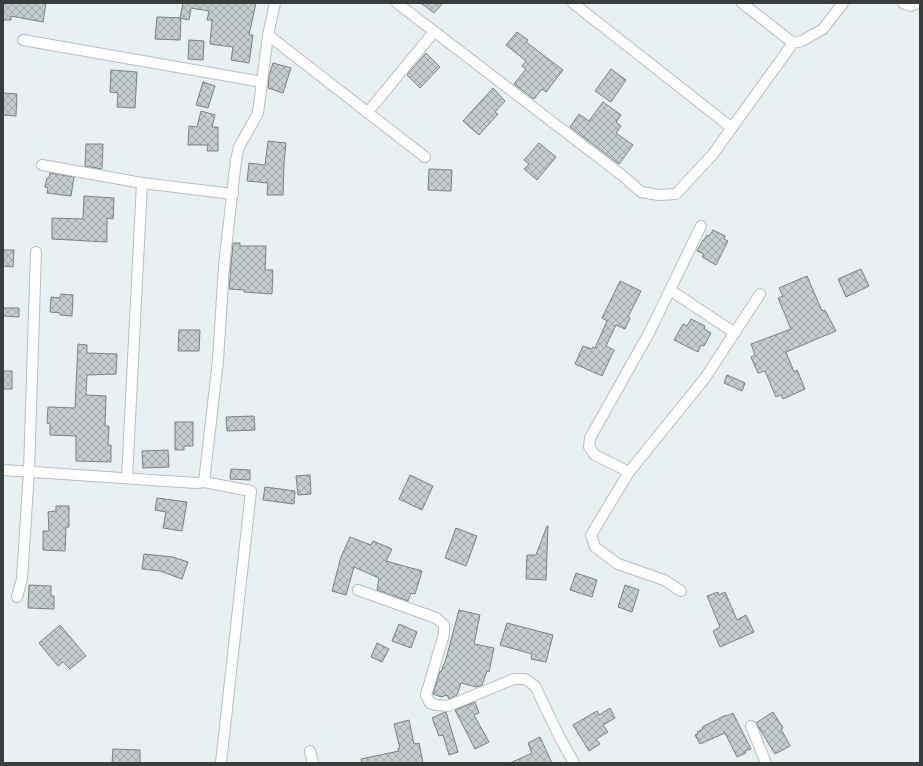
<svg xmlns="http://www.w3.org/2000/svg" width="923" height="766" font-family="Poppins,sans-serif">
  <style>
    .building { fill: url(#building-cross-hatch); stroke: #7a8185 }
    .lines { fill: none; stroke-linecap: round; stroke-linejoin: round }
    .minor-casing { stroke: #b6bec1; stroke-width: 12 }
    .minor { stroke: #fff; stroke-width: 10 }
  </style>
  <defs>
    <pattern id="building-cross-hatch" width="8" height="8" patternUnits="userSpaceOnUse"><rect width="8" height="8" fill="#c4cccf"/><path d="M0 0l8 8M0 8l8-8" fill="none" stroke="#a0a7a9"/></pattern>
  </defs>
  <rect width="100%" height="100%" fill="#e8f0f4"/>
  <g class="building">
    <polygon points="3,3 46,3 43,22 11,16 11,20 3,20"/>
    <polygon points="183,3 256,3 249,35 253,35 249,63 231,60 233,47 210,44 212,20 207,20 209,11 191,8 189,20 180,18"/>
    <polygon points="421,3 443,3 434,13"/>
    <polygon points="157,17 181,18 180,40 155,39"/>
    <polygon points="517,32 528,40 526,42 563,70 546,92 542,89 534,99 514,84 526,69 522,66 526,61 506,45"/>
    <polygon points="189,40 204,41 203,60 188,59"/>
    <polygon points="426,53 440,67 420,88 407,75"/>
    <polygon points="273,63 291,68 283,93 268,88 269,76"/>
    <polygon points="611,69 626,80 611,102 595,91"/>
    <polygon points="111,70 137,72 135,108 117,107 118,93 110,92"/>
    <polygon points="203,82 215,86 208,108 196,105"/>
    <polygon points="493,88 505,101 495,112 498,114 479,135 463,121"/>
    <polygon points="3,93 17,94 16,116 3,115"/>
    <polygon points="603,102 621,115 616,122 621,126 616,133 633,145 619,164 570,127 579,114 589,121"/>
    <polygon points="201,111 215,115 212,127 218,127 218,151 207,151 208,145 188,145 189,126 197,127"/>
    <polygon points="268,141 286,143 284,163 283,195 267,195 268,183 247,181 249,163 265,165"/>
    <polygon points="539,143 556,157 537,180 524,169 529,164 524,160"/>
    <polygon points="86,144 103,144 102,169 85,166"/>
    <polygon points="429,169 452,170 451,191 428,190"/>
    <polygon points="50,173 74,177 71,196 47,193 48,188 45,187 47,178 49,178"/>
    <polygon points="84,196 114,198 113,219 107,218 107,242 52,239 52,218 83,219"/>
    <polygon points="713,230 725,236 724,239 728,241 716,265 702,257 704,254 697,251 703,240 704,240 707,235 709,236"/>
    <polygon points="233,243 240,243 240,246 266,246 265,270 273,270 272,294 244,292 244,290 229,289"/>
    <polygon points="3,250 14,250 13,267 3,266"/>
    <polygon points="861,269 869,286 846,297 838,279"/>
    <polygon points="807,276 822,311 825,310 836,331 786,352 794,372 797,370 805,389 783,399 781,395 776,397 765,371 758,373 751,357 755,355 751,344 791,329 778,298 783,296 779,288"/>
    <polygon points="620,281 641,291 628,317 630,318 625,329 616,325 606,346 614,350 602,376 575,364 583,346 592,349 593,347 595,348 607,321 602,318"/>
    <polygon points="61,294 73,295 72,316 60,315 60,313 50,312 51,297 60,298"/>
    <polygon points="3,308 19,308 19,317 3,316"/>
    <polygon points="691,319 705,326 704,329 711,333 704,346 701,345 698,352 674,340 683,324 687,326"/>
    <polygon points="179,330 200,330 199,351 178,351"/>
    <polygon points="78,344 87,345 87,353 117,354 116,374 87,375 86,395 106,396 105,426 109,426 108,445 111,445 111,462 76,461 76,436 50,435 50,424 47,423 48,407 75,408"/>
    <rect x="3" y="371" width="9" height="18"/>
    <polygon points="727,375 745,383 742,391 724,383"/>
    <polygon points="254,416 255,430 227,431 226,417"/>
    <polygon points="175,422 193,422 193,446 184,446 184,450 175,450"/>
    <polygon points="168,450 169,467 143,468 142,451"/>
    <polygon points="231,469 250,470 250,480 230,479"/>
    <polygon points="310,475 311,494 298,495 296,476"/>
    <polygon points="410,475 433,486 422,510 399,499"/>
    <polygon points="265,487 295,491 294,504 263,500"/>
    <polygon points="157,498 187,502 182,531 163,528 166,512 155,510"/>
    <polygon points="56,506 69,506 69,527 66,527 65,551 43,550 43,531 49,531 48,512 56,511"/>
    <polygon points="547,526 548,526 546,580 526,579 527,555 536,555"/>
    <polygon points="456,528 477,536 466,566 445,558"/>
    <polygon points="350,537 371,545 373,541 392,549 386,561 422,571 415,594 411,593 408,601 377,590 379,578 354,567 346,595 332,591 341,557"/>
    <polygon points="144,554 173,557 188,562 182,579 160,571 142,569"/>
    <polygon points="576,573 597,580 592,597 570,590"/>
    <polygon points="29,585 51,586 51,596 54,596 54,609 28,608"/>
    <polygon points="625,585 639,590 632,612 618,607"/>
    <polygon points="718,592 719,595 725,592 737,620 746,615 754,632 720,647 713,631 720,627 707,596"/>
    <polygon points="459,610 480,615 474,644 494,648 489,672 487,671 482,685 476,687 461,683 457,695 449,699 447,695 441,697 433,694 440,671 441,672 446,659"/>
    <polygon points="507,623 553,635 546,662 531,659 532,654 500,645"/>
    <polygon points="399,624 417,632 411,648 392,641"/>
    <polygon points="60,625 86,656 70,669 63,662 58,666 39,643"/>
    <polygon points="377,643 389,649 382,662 371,657"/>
    <polygon points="475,702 479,713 474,715 489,742 475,749 455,710"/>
    <polygon points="610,708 615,718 603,725 608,732 596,739 600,744 589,751 573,725 597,711 599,715"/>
    <polygon points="445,712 446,712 458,752 449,755 443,735 439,736 432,718"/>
    <polygon points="773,712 783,728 781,729 790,746 775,754 756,723"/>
    <polygon points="733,713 751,749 745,751 746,753 737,757 725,733 700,744 695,735 698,734 697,732 703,729 702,727 726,715 727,716"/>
    <polygon points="409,720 414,744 419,743 423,763 362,763 361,759 399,751 398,748 400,748 394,724"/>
    <polygon points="540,737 552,763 510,763 532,753 528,743"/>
    <polygon points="113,749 140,750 140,763 112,763"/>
  </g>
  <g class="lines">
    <g class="minor-casing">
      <g id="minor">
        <polyline points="397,3 623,176 641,192 659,195 676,194 713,154 793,43 802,41 823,29 843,3"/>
        <polyline points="573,3 732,128"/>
        <polyline points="742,3 793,43"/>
        <polyline points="903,3 911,6 918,3"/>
        <polyline points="268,35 425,157"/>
        <polyline points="23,40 262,82"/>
        <polyline points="367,113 434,32"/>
        <polyline points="42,165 142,183 233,194"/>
        <polyline points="670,290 735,333"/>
        <polyline points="3,470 196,483 204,482 218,360 224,266 236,160 239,147 258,113 268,35 275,3"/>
        <polyline points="629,472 595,455 589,447 590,438 649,333 701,226"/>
        <polyline points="127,478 142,183"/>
        <polyline points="204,482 251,491 221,763"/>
        <polyline points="358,590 436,618 444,625 444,634 426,695 430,703 436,705 448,706 514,679 525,679 535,686 558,734 574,763"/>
        <polyline points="681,591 664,580 618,564 595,547 591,535 629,472 705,378 760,294"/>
        <polyline points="17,597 22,579 29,471 36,252"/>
        <polyline points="751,726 766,763"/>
        <polyline points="310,751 313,763"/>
      </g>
    </g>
    <use href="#minor" class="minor"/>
  </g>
  <rect width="923" height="766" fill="none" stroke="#393d3e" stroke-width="8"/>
</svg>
